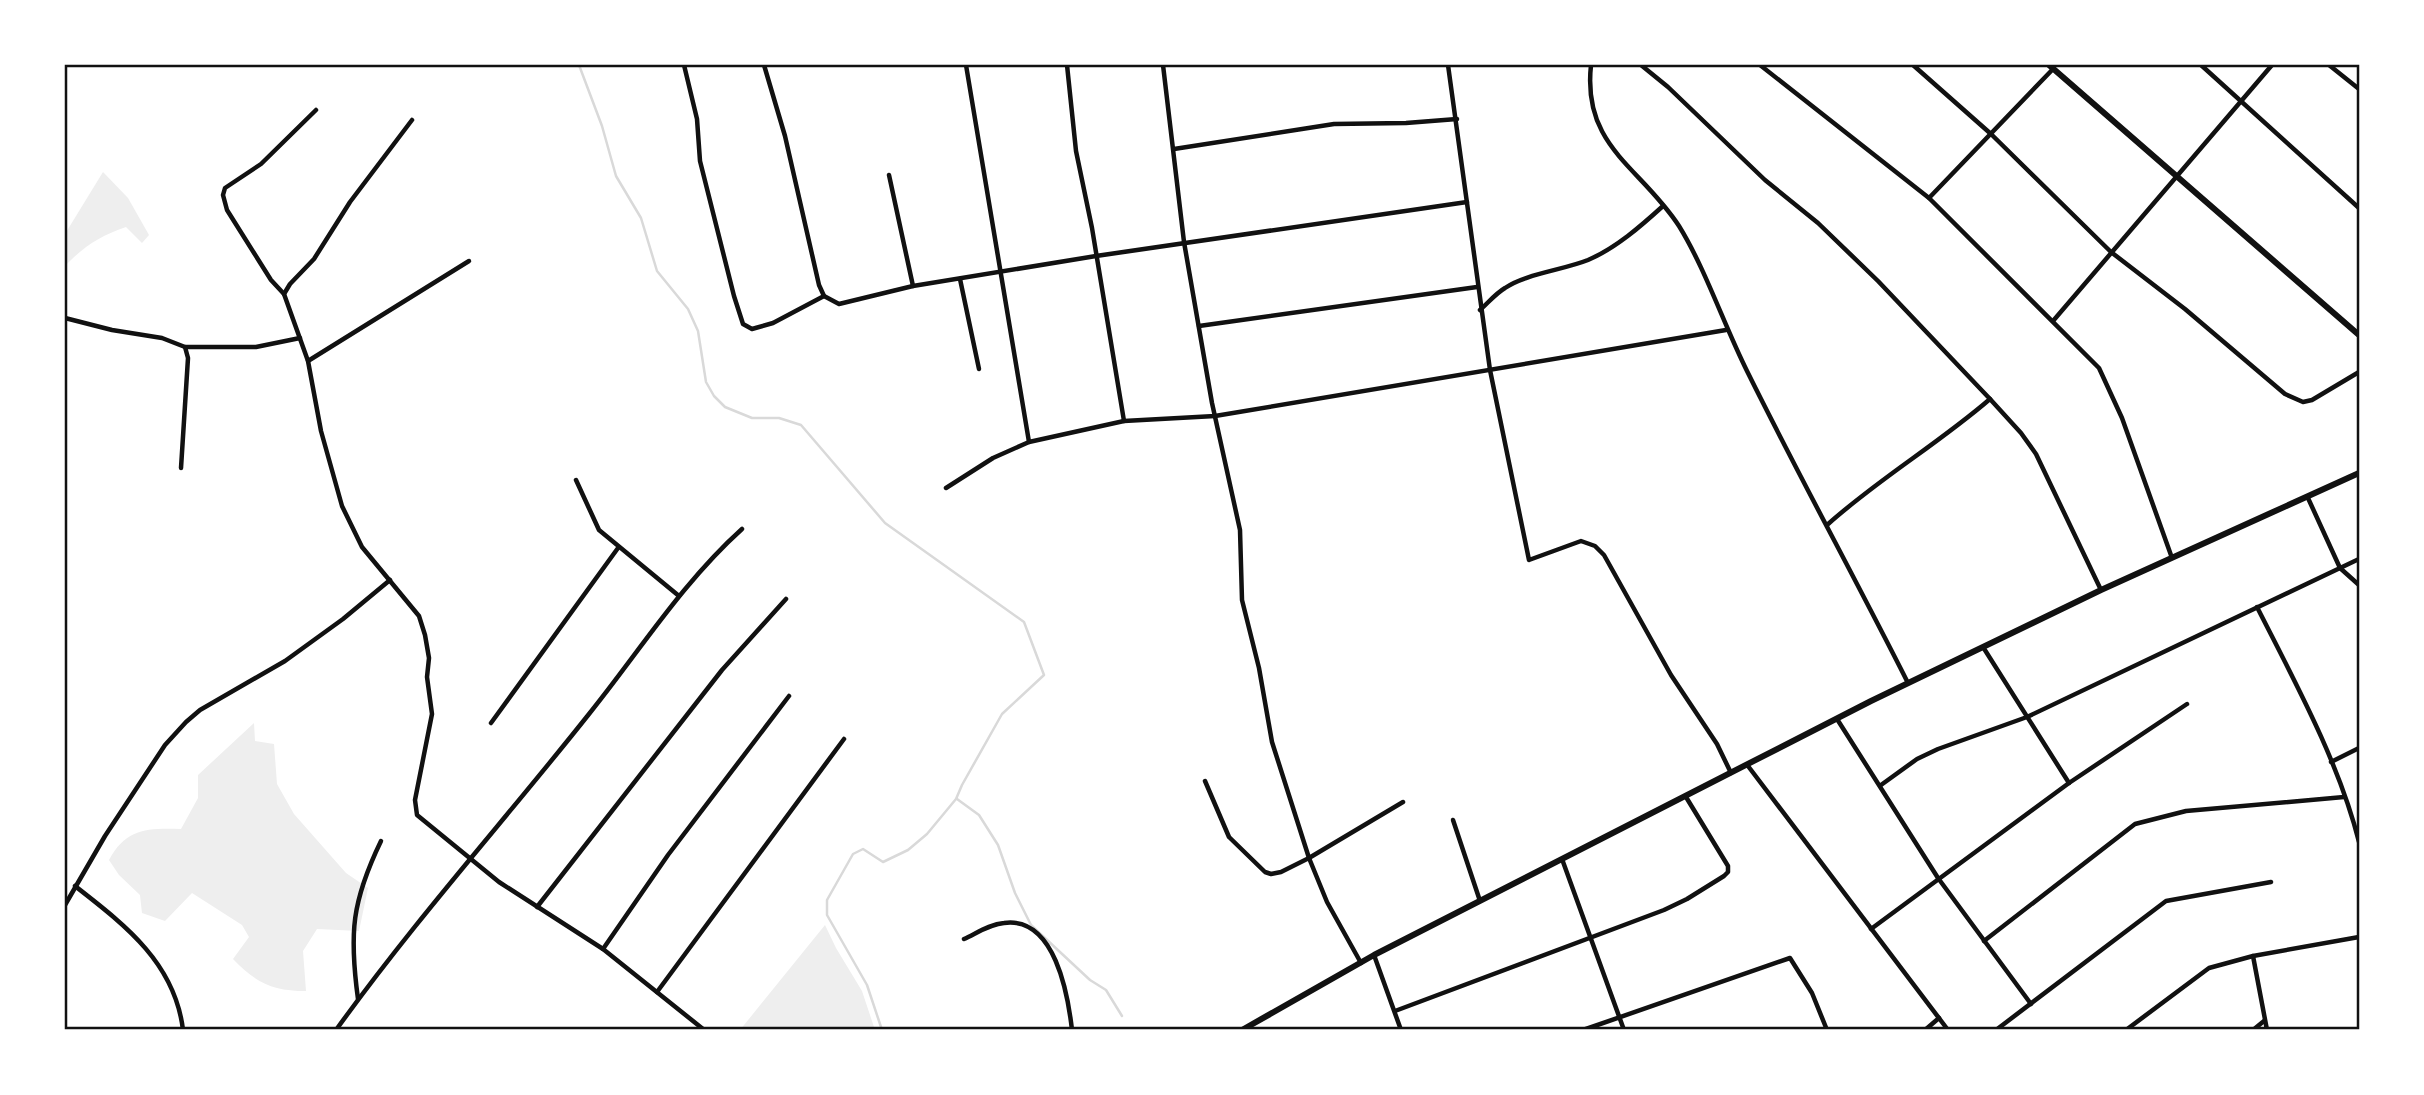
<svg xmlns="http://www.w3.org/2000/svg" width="2424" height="1095" font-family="Ubuntu,sans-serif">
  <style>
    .green { fill: #eee }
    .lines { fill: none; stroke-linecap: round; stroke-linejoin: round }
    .stream { stroke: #d9d9d9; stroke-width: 2.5 }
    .minor { stroke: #111; stroke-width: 4.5 }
    .tertiary { stroke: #111; stroke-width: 6 }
    .secondary { stroke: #111; stroke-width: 6 }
    .neatline { fill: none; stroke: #111; stroke-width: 2.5 }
  </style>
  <rect width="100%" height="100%" fill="#fff"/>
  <g class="green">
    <path d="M103 172 128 198 149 235 142 243 126 227C100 236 84 246 65 266V234Z"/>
    <path d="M254 723 255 741 274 744 277 784 294 814 346 873 368 888 359 931 317 929 303 951 306 991C273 991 256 983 233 959L249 937 242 925 192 893 165 921 142 913 140 895 119 875 109 860C126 828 148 828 181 829L198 798V775Z"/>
    <polygon points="825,925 836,948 862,991 875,1030 740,1030"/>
  </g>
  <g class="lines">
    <g class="stream">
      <polyline points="579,65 602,126 616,176 641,218 657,271 688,309 698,331 706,382 714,396 725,407 752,418 779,418 801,425 885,523 1024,622 1044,675 1002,714 962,785 956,799 927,834 908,850 883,862 863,849 853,854 827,900 827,915 867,985 882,1030"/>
      <polyline points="957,799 979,815 998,845 1015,893 1031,925 1090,980 1106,990 1122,1016"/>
    </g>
    <g class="minor">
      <polyline points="684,65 697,119 700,161 734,296 743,324 752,329 773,323 824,296"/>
      <polyline points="764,65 785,136 819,285 824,296 839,304 913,286 1096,256 1467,202"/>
      <polyline points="966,65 1029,442"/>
      <polyline points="1067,65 1076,151 1092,228 1124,421"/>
      <polyline points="1163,65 1184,242 1212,403 1240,530 1242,600 1259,668 1272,742 1309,858 1327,902 1361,963"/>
      <polyline points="1448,65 1490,370 1529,560 1581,541 1595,546 1604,555 1671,675 1717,744 1731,773"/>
      <path d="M1591 65C1582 147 1641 167 1679 226 1705 268 1724 325 1747 371 1799 476 1855 578 1908 683"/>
      <path d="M1641 65 1668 87 1765 180 1818 223 1878 281 1990 399C1938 444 1878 479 1827 525"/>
      <polyline points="1760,65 1929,198 2099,368 2122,418 2172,558"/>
      <polyline points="1913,65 1991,134 2111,252 2185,309 2285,394 2303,402 2312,400 2359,372"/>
      <polyline points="2201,65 2359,208"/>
      <polyline points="2329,65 2359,89"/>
      <polyline points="412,120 350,202 314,259 290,284 284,294 308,361 321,431 342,506 362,547 419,616 425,635 429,658 427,677 432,714 415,800 417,815 499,882 603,949 703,1029"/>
      <polyline points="1174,149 1334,124 1406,123 1457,119"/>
      <polyline points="889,175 913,286"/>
      <polyline points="1929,198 2053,69"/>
      <polyline points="960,279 979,369"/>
      <polyline points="284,294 271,280 227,210 223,195 225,188 261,164 316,110"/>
      <path d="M1480 310C1488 303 1495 294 1505 288 1525 274 1563 270 1588 260 1616 248 1641 226 1663 206"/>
      <polyline points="65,318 112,330 162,338 185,347 188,358 181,468"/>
      <polyline points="2053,321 2272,65"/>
      <polyline points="1199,326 1477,287"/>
      <polyline points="185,347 256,347 300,338"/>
      <polyline points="308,361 469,261"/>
      <polyline points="1990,399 2021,433 2036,454 2101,590"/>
      <polyline points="576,480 599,530 679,596"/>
      <polyline points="946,488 993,458 1029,442 1124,421 1215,416 1726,330"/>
      <polyline points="2308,498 2340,568 2359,585"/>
      <path d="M2257 607C2294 680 2339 762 2359 842"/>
      <polyline points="1983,647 2069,783"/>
      <polyline points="1837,719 1938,878 2031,1004"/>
      <polyline points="491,723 618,548"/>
      <polyline points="2331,762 2359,748"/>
      <polyline points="1748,766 1948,1030"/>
      <polyline points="1205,781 1229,837 1265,872 1271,874 1281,872 1309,858 1403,802"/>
      <polyline points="1881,785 1917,759 1938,749 2027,717 2359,559"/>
      <polyline points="1453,820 1480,901"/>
      <polyline points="1562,859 1624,1030"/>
      <path d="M75 886C125 925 175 963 183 1030"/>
      <polyline points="65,905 105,836 165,745 186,722 200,710 285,661 343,619 390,580"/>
      <polyline points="537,907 722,670 786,599"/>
      <polyline points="1871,929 2069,783 2187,704"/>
      <path d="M964 939C977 933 990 924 1004 923 1055 916 1068 995 1072 1030"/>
      <polyline points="1984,941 2135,824 2186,811 2344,797"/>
      <polyline points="603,949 668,855 789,696"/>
      <polyline points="1374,955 1401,1030"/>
      <polyline points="2253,956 2267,1030"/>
      <polyline points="657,992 844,739"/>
      <path d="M358 999C349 933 352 901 381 841"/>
      <polyline points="1395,1011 1664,910 1687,899 1724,876 1728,872 1728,866 1686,797"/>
      <path d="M336 1030C415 920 505 820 589 714 639 652 682 583 742 529"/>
      <polyline points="1583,1030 1790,958 1812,993 1827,1030"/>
      <polyline points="1925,1030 1939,1018"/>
      <polyline points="1996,1030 2166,901 2271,882"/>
      <polyline points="2126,1030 2209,968 2253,956 2359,937"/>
      <polyline points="2253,1030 2264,1021"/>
    </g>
    <polyline class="tertiary" points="2049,65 2359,335"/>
    <polyline class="secondary" points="1242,1030 1374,955 1871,701 2101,590 2359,473"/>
  </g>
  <rect width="2424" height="1095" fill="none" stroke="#ffffff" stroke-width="133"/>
  <rect x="66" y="66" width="2292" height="962" class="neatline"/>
</svg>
